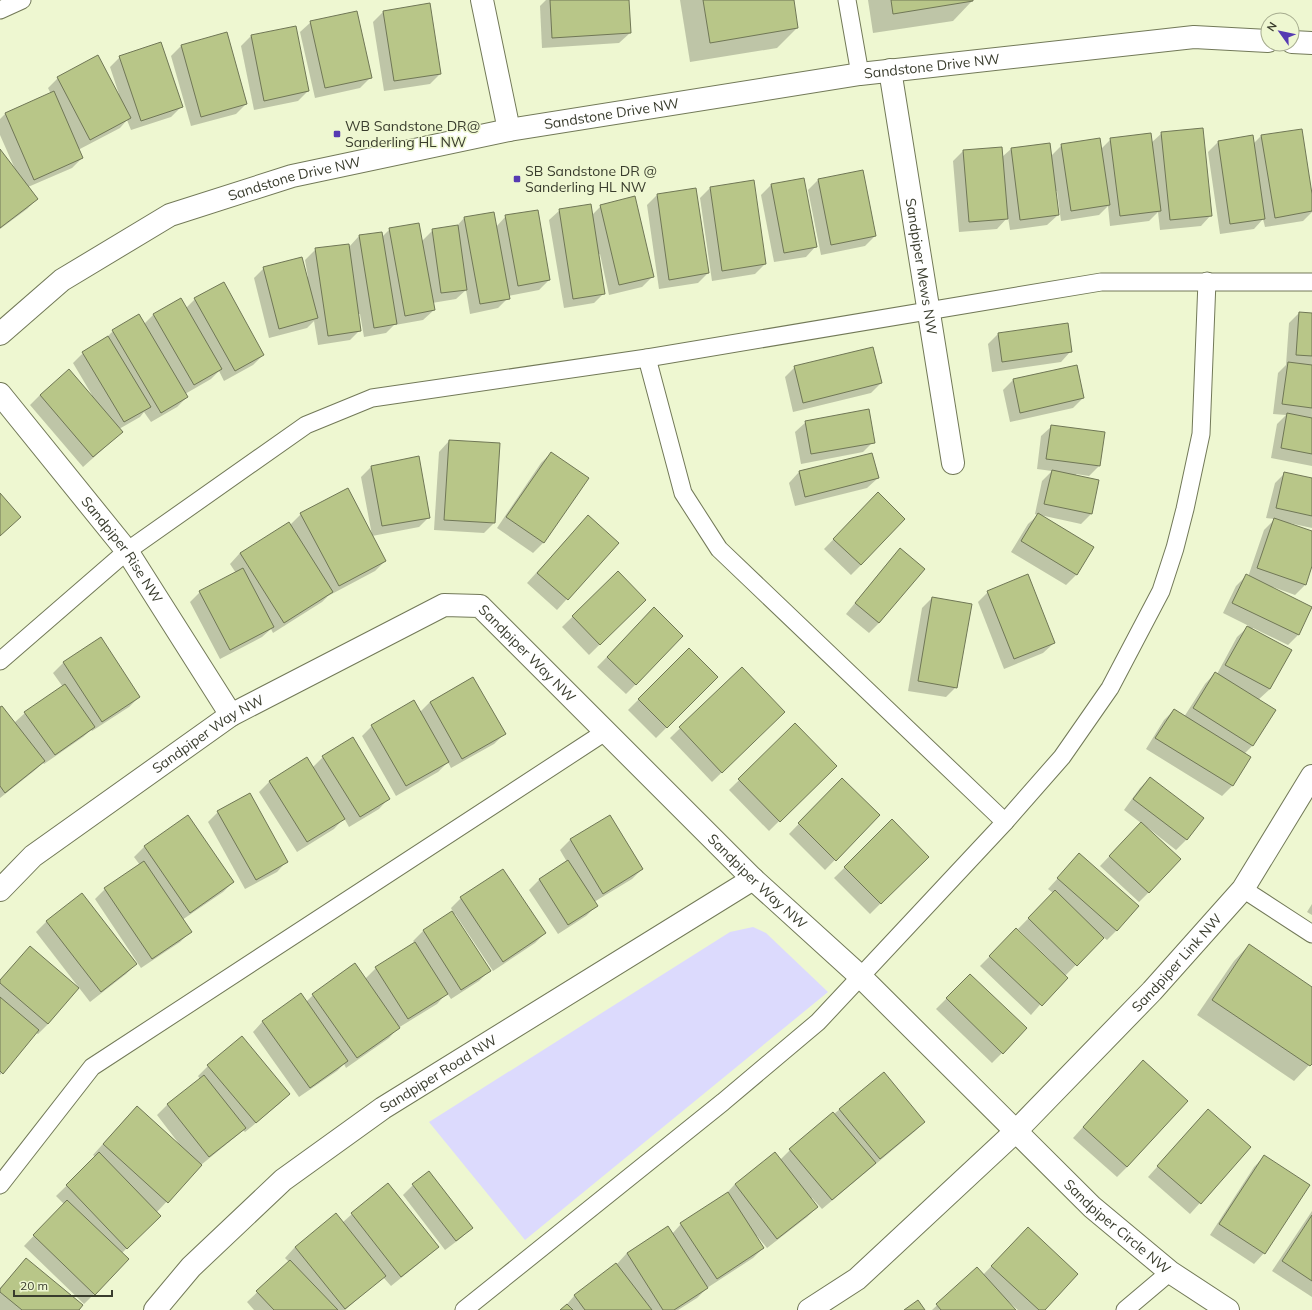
<svg xmlns="http://www.w3.org/2000/svg" width="1312" height="1310" font-family="Mulish,sans-serif">
  <style>
    .green { fill: #dcdafd }
    .shadow { fill: #0003 }
    .building { fill: #b8c688; stroke: #707756 }
    .lines { fill: none; stroke-linecap: round; stroke-linejoin: round }
    .service-casing { stroke: #727958; stroke-width: 19 }
    .minor-casing { stroke: #727958; stroke-width: 24 }
    .tertiary-casing { stroke: #727958; stroke-width: 24 }
    .service { stroke: #fff; stroke-width: 17 }
    .minor { stroke: #fff; stroke-width: 22 }
    .tertiary { stroke: #fff; stroke-width: 22 }
    .poi-dot { fill: #563ab2; stroke: #eef7d1; stroke-width: 1.5 }
    .labels { text-anchor: middle; stroke-width: 3; stroke-linejoin: round; paint-order: stroke }
    .street-label { font-size: 14px; fill: #393c2d; stroke: #eef7d1 }
    .poi-label { font-size: 14px; fill: #393c2d; stroke: #eef7d1; text-anchor: start }
  </style>
  <rect width="100%" height="100%" fill="#eef7d1"/>
  <polygon class="green" points="753,927 766,933 828,992 525,1240 429,1122 730,932"/>
  <g class="shadow">
    <polygon points="546,0 628,0 630,33 619,43 542,48 540,6"/>
    <polygon points="680,0 793,0 797,28 777,48 690,62"/>
    <polygon points="868,0 972,0 972,1 953,21 873,33"/>
    <polygon points="429,5 440,74 430,84 384,91 373,22 383,12"/>
    <polygon points="311,22 371,77 360,88 315,98 300,32"/>
    <polygon points="295,27 308,91 298,101 254,110 241,46 251,36"/>
    <polygon points="226,33 246,104 236,114 191,126 171,56 181,46"/>
    <polygon points="120,57 182,106 171,117 131,130 127,120 120,128 78,150 82,158 72,168 28,187 37,199 27,209 0,229 0,150 15,169 0,135 0,119 5,114 51,94 48,88 58,78 119,94 110,67"/>
    <polygon points="1162,133 1211,215 1201,226 1160,230 1158,212 1149,221 1110,226 1108,206 1099,215 1061,221 1057,191 1055,191 1058,215 1047,225 1010,230 1008,217 997,229 959,232 953,161 963,151 1002,157 1011,149 1049,144 1051,156 1062,145 1101,149 1111,139 1151,143"/>
    <polygon points="1261,136 1312,200 1312,212 1303,221 1265,227 1263,219 1254,229 1220,234 1208,152 1218,142 1253,144"/>
    <polygon points="803,179 816,246 806,257 774,262 761,195 771,185"/>
    <polygon points="818,180 875,236 865,246 821,255 808,190"/>
    <polygon points="753,181 765,264 755,274 712,281 700,198 710,188"/>
    <polygon points="657,195 708,273 698,283 659,289 647,205"/>
    <polygon points="601,206 652,277 642,287 609,295 600,254 598,255 604,293 594,303 564,308 549,220 560,210 592,215"/>
    <polygon points="506,216 549,280 539,290 508,296 508,298 498,308 470,314 466,290 456,299 432,303 434,310 423,320 395,325 395,324 386,333 364,337 360,314 358,314 360,330 350,340 318,345 314,321 307,328 269,338 254,278 264,268 308,277 305,260 316,249 349,247 359,236 381,233 382,237 390,229 421,242 433,230 456,227 464,218 496,227"/>
    <polygon points="181,299 186,308 195,299 263,355 253,365 224,381 219,371 211,379 185,394 187,397 177,407 151,422 144,412 140,417 119,429 122,432 83,467 30,405 40,395 91,396 92,395 73,363 83,353 103,341 113,331 144,324 153,315"/>
    <polygon points="1299,313 1312,314 1312,466 1271,458 1277,424 1286,415 1273,414 1278,373 1286,365 1289,323"/>
    <polygon points="998,334 1071,351 1061,362 992,372 988,344"/>
    <polygon points="795,367 881,383 871,393 793,412 785,377"/>
    <polygon points="1013,380 1083,398 1073,408 1010,422 1003,390"/>
    <polygon points="806,422 873,442 863,452 801,464 795,432"/>
    <polygon points="1052,426 1099,466 1089,476 1076,474 1091,514 1081,524 1040,515 1093,547 1076,575 1066,585 1011,552 1028,524 1038,515 1035,514 1042,481 1052,471 1037,469 1041,436"/>
    <polygon points="449,441 494,523 484,533 434,530 439,452"/>
    <polygon points="551,453 588,478 543,543 533,553 497,528 541,463"/>
    <polygon points="371,467 429,517 419,527 372,536 385,561 375,571 328,596 322,602 273,633 271,629 262,637 220,659 190,602 200,592 236,573 230,564 240,553 290,525 301,514 372,535 361,477"/>
    <polygon points="799,472 878,478 867,488 795,506 789,483"/>
    <polygon points="1285,473 1312,479 1312,528 1289,523 1289,524 1312,532 1312,563 1305,585 1295,595 1273,587 1272,588 1298,635 1288,645 1253,628 1252,629 1290,650 1270,689 1258,700 1253,745 1244,754 1250,758 1232,786 1222,796 1146,749 1164,720 1174,710 1184,717 1205,684 1215,673 1217,674 1237,637 1249,626 1223,613 1236,586 1246,576 1248,577 1264,530 1275,519 1266,518 1275,483"/>
    <polygon points="868,504 861,565 851,575 824,549"/>
    <polygon points="578,527 617,543 557,610 527,583"/>
    <polygon points="900,550 923,569 879,623 869,633 846,614 890,560"/>
    <polygon points="618,572 645,600 589,655 562,627"/>
    <polygon points="988,592 1054,643 1043,653 1004,669 978,602"/>
    <polygon points="932,598 956,687 946,697 908,691 922,608"/>
    <polygon points="644,619 636,684 626,694 597,667"/>
    <polygon points="689,649 717,677 656,738 628,710"/>
    <polygon points="64,662 139,697 129,707 92,731 91,730 83,737 44,764 43,763 34,771 0,798 0,709 14,723 25,713 63,687 53,673"/>
    <polygon points="742,668 773,722 712,782 670,738"/>
    <polygon points="473,678 504,734 494,744 451,768 448,762 438,772 396,796 362,736 372,726 420,712 430,702"/>
    <polygon points="795,725 835,766 769,831 729,790"/>
    <polygon points="323,757 389,798 379,809 349,827 344,818 334,829 297,852 259,792 269,782 306,759 312,768"/>
    <polygon points="1150,778 1203,818 1186,840 1176,850 1148,828 1147,829 1149,892 1139,902 1100,866 1141,823 1124,810 1140,788"/>
    <polygon points="842,779 879,815 825,870 789,834"/>
    <polygon points="218,812 287,861 277,872 245,889 208,822"/>
    <polygon points="610,816 642,869 632,879 594,902 596,906 586,916 558,934 529,890 539,880 567,862 560,850 570,840"/>
    <polygon points="187,817 233,882 223,892 182,920 190,932 180,942 141,968 95,899 105,889 140,865 134,857 144,847"/>
    <polygon points="892,821 927,857 870,914 834,878"/>
    <polygon points="1079,855 1117,930 1107,940 1103,937 1065,976 1031,1015 980,966 1006,940 1052,964 1053,963 1018,929 1053,893 1048,889"/>
    <polygon points="82,894 136,964 126,974 90,1002 36,932 46,922"/>
    <polygon points="461,898 545,933 535,943 493,971 455,914 453,915 489,971 479,981 451,999 447,993 437,1004 398,1028 389,1038 346,1068 344,1064 337,1071 299,1097 253,1032 263,1021 306,1002 313,995 355,965 365,979 376,968 415,943 413,941 423,931 453,912 451,908"/>
    <polygon points="1312,904 1312,915 1307,912"/>
    <polygon points="1249,945 1312,988 1312,1062 1294,1081 1197,1015 1234,961"/>
    <polygon points="30,947 78,988 48,1024 38,1034 36,1033 0,1075 0,980"/>
    <polygon points="970,975 1002,1053 992,1063 936,1009"/>
    <polygon points="208,1066 289,1094 279,1104 245,1132 243,1130 234,1138 201,1165 156,1213 159,1216 122,1253 94,1294 84,1304 24,1246 64,1204 56,1196 96,1157 93,1155 127,1117 180,1145 157,1115 167,1105 200,1079 198,1076"/>
    <polygon points="1133,1072 1127,1167 1117,1177 1073,1138"/>
    <polygon points="840,1109 924,1122 914,1132 822,1209 812,1198 811,1199 817,1207 807,1217 767,1248 757,1236 756,1237 763,1248 753,1258 707,1288 697,1298 678,1310 562,1310 574,1296 616,1265 627,1253 668,1227 672,1234 681,1224 725,1195 735,1184 780,1160 790,1150"/>
    <polygon points="1208,1110 1250,1147 1190,1214 1148,1177"/>
    <polygon points="1264,1157 1308,1186 1264,1253 1254,1264 1210,1235 1254,1167"/>
    <polygon points="388,1185 437,1247 427,1257 391,1286 383,1277 345,1310 254,1310 247,1302 289,1262 285,1258 295,1247 342,1223 352,1214"/>
    <polygon points="413,1185 471,1228 461,1238 445,1250 403,1195"/>
    <polygon points="1312,1211 1312,1297 1272,1271"/>
    <polygon points="1018,1238 1043,1310 1018,1310 1009,1302 1008,1303 1015,1310 932,1310 977,1268 983,1275"/>
    <polygon points="26,1259 78,1310 0,1310 0,1288"/>
  </g>
  <g class="building">
    <polygon points="550,0 629,0 631,33 552,38"/>
    <polygon points="703,0 794,0 798,28 710,43"/>
    <polygon points="891,0 973,0 973,1 893,14"/>
    <polygon points="430,3 441,74 394,81 383,11"/>
    <polygon points="357,11 372,78 325,88 310,21"/>
    <polygon points="296,26 309,91 264,101 251,35"/>
    <polygon points="227,32 247,104 201,117 181,45"/>
    <polygon points="161,42 183,107 141,121 119,56"/>
    <polygon points="98,55 131,118 90,140 57,77"/>
    <polygon points="54,91 83,158 34,180 5,113"/>
    <polygon points="1203,128 1212,216 1170,220 1161,132"/>
    <polygon points="1302,129 1312,194 1312,211 1275,218 1261,135"/>
    <polygon points="1151,133 1161,211 1120,216 1110,138"/>
    <polygon points="1253,135 1265,219 1230,224 1218,141"/>
    <polygon points="1100,138 1110,205 1071,211 1061,144"/>
    <polygon points="1050,143 1059,215 1020,220 1011,148"/>
    <polygon points="1002,147 1008,219 969,222 963,150"/>
    <polygon points="0,149 38,199 0,228"/>
    <polygon points="863,170 876,236 831,245 818,179"/>
    <polygon points="804,178 817,247 784,253 771,184"/>
    <polygon points="754,180 766,264 722,271 710,187"/>
    <polygon points="696,188 709,273 669,280 657,194"/>
    <polygon points="635,196 654,277 619,285 600,205"/>
    <polygon points="591,204 605,294 573,299 559,209"/>
    <polygon points="538,210 550,280 518,286 505,215"/>
    <polygon points="494,212 510,299 480,304 464,217"/>
    <polygon points="419,223 435,310 405,316 389,228"/>
    <polygon points="458,225 467,290 441,293 432,229"/>
    <polygon points="382,232 397,324 374,328 359,235"/>
    <polygon points="349,244 361,331 328,336 315,248"/>
    <polygon points="302,257 318,318 279,329 263,267"/>
    <polygon points="224,282 264,355 235,371 194,298"/>
    <polygon points="181,298 222,369 194,385 153,314"/>
    <polygon points="1299,312 1312,313 1312,356 1296,355"/>
    <polygon points="139,314 188,397 161,413 112,330"/>
    <polygon points="1068,323 1072,352 1002,362 998,333"/>
    <polygon points="108,336 151,407 124,422 82,352"/>
    <polygon points="873,347 882,383 803,403 794,366"/>
    <polygon points="1288,362 1312,365 1312,408 1282,404"/>
    <polygon points="1077,365 1084,398 1020,413 1013,379"/>
    <polygon points="69,369 123,432 93,457 40,395"/>
    <polygon points="869,409 875,443 811,454 805,421"/>
    <polygon points="1287,413 1312,418 1312,454 1281,448"/>
    <polygon points="1051,425 1105,432 1100,466 1046,459"/>
    <polygon points="449,440 500,443 495,523 444,520"/>
    <polygon points="551,452 589,478 544,543 506,517"/>
    <polygon points="872,453 879,478 805,497 799,471"/>
    <polygon points="419,456 430,518 382,526 371,466"/>
    <polygon points="1052,470 1099,480 1092,514 1044,504"/>
    <polygon points="1284,472 1312,478 1312,516 1276,508"/>
    <polygon points="348,488 386,561 339,586 300,513"/>
    <polygon points="878,492 905,519 861,565 833,539"/>
    <polygon points="0,493 21,517 0,536"/>
    <polygon points="1038,513 1094,547 1077,575 1021,541"/>
    <polygon points="588,515 619,543 568,600 537,573"/>
    <polygon points="1274,518 1312,531 1312,566 1306,585 1257,568"/>
    <polygon points="289,522 333,592 284,623 240,553"/>
    <polygon points="900,548 925,569 879,623 855,603"/>
    <polygon points="243,568 274,627 230,650 199,591"/>
    <polygon points="618,571 646,600 600,645 572,616"/>
    <polygon points="1028,574 1055,643 1014,659 987,591"/>
    <polygon points="1246,574 1312,607 1299,635 1232,603"/>
    <polygon points="932,597 972,604 957,688 918,681"/>
    <polygon points="654,607 683,636 636,685 607,657"/>
    <polygon points="1247,626 1292,650 1270,689 1225,665"/>
    <polygon points="101,637 140,697 102,722 63,662"/>
    <polygon points="689,648 718,677 667,728 638,699"/>
    <polygon points="742,667 785,712 722,773 679,727"/>
    <polygon points="1215,672 1276,710 1253,746 1193,708"/>
    <polygon points="473,677 506,734 462,759 430,702"/>
    <polygon points="65,684 95,727 55,755 24,712"/>
    <polygon points="414,700 449,762 406,786 371,725"/>
    <polygon points="2,706 45,761 5,793 0,786 0,707"/>
    <polygon points="1174,709 1251,757 1233,786 1155,738"/>
    <polygon points="795,723 837,766 780,822 738,779"/>
    <polygon points="353,737 390,799 360,817 322,756"/>
    <polygon points="307,757 345,819 307,842 269,781"/>
    <polygon points="1150,777 1204,818 1187,840 1133,799"/>
    <polygon points="842,778 880,815 836,861 798,823"/>
    <polygon points="250,793 288,862 256,880 217,811"/>
    <polygon points="188,815 234,882 190,913 144,846"/>
    <polygon points="610,815 643,869 603,894 570,839"/>
    <polygon points="892,819 929,857 881,904 844,867"/>
    <polygon points="1141,822 1181,859 1149,893 1109,856"/>
    <polygon points="1079,853 1139,906 1117,931 1057,878"/>
    <polygon points="568,860 598,906 568,925 539,879"/>
    <polygon points="144,861 192,932 152,959 104,888"/>
    <polygon points="503,869 546,933 503,962 460,897"/>
    <polygon points="1055,890 1104,938 1077,966 1028,918"/>
    <polygon points="82,893 137,964 101,992 46,921"/>
    <polygon points="452,911 491,971 461,990 423,930"/>
    <polygon points="1016,928 1068,978 1042,1006 989,956"/>
    <polygon points="415,942 448,994 408,1019 375,967"/>
    <polygon points="1249,944 1312,987 1312,1064 1310,1066 1212,1000"/>
    <polygon points="30,946 79,988 48,1024 0,983 0,980"/>
    <polygon points="355,963 400,1028 357,1058 312,994"/>
    <polygon points="970,974 1027,1028 1003,1054 946,998"/>
    <polygon points="301,993 348,1061 310,1088 262,1021"/>
    <polygon points="0,997 39,1030 3,1074 0,1071"/>
    <polygon points="242,1036 290,1094 256,1123 207,1065"/>
    <polygon points="1143,1060 1188,1101 1127,1167 1083,1127"/>
    <polygon points="884,1072 925,1122 880,1159 839,1109"/>
    <polygon points="204,1075 246,1128 209,1157 167,1104"/>
    <polygon points="137,1106 202,1165 168,1203 103,1144"/>
    <polygon points="1208,1109 1251,1147 1201,1204 1157,1166"/>
    <polygon points="833,1112 876,1163 832,1200 789,1149"/>
    <polygon points="99,1152 161,1216 127,1249 66,1185"/>
    <polygon points="775,1152 818,1207 777,1239 735,1184"/>
    <polygon points="1264,1155 1310,1185 1265,1254 1219,1224"/>
    <polygon points="429,1171 473,1228 456,1241 412,1184"/>
    <polygon points="388,1183 439,1247 401,1277 351,1213"/>
    <polygon points="728,1192 764,1248 717,1279 680,1223"/>
    <polygon points="67,1200 129,1259 95,1295 33,1235"/>
    <polygon points="336,1213 386,1276 345,1309 295,1247"/>
    <polygon points="1312,1215 1312,1281 1282,1261"/>
    <polygon points="668,1226 708,1288 674,1310 663,1310 627,1253"/>
    <polygon points="1028,1227 1078,1274 1045,1310 1039,1310 991,1266"/>
    <polygon points="26,1258 83,1305 79,1310 22,1310 0,1292 0,1289"/>
    <polygon points="290,1260 338,1310 274,1310 256,1291"/>
    <polygon points="616,1263 652,1310 585,1310 574,1295"/>
    <polygon points="977,1267 1016,1310 941,1310 936,1304"/>
    <polygon points="918,1300 925,1310 904,1310"/>
    <polygon points="567,1304 573,1310 560,1310"/>
  </g>
  <g class="lines">
    <g class="service-casing">
      <g id="service">
        <polyline points="847,0 860,74"/>
        <polyline points="0,10 22,0"/>
        <polyline points="647,358 683,493 719,549 1005,822"/>
        <polyline points="0,661 127,551 306,425 372,398 647,358 1101,282 1312,282"/>
        <polyline points="1243,889 1312,934"/>
        <polyline points="0,1185 92,1067 605,732"/>
        <polyline points="464,1310 723,1102 818,1022 1005,822 1062,757 1110,688 1161,591 1175,548 1185,509 1201,434 1207,281"/>
        <polyline points="1125,1310 1170,1272"/>
      </g>
    </g>
    <g class="minor-casing">
      <g id="minor">
        <polyline points="482,0 509,130"/>
        <path id="s1" d="M890 70 953 463"/>
        <path id="s2" d="M0 394 127 551 231 715"/>
        <path id="s3" d="M0 890 33 856 231 715 444 605 480 606 753 879 861 977 1092 1207 1170 1272 1228 1310"/>
        <path id="s4" d="M155 1310 191 1267 283 1180 383 1108 753 879"/>
        <path id="s5" d="M809 1310 857 1279 1016 1131 1152 991 1243 889 1312 776"/>
      </g>
    </g>
    <g class="tertiary-casing">
      <g id="tertiary">
        <polyline points="1292,42 1312,43"/>
        <path id="s6" d="M0 334 62 280 170 215 292 176 509 130 860 74 1194 37 1268 41"/>
      </g>
    </g>
    <use href="#service" class="service"/>
    <use href="#minor" class="minor"/>
    <use href="#tertiary" class="tertiary"/>
  </g>
  <g class="poi-dot">
    <rect x="333" y="130" width="8" height="8" rx="2"/>
    <rect x="513" y="175" width="8" height="8" rx="2"/>
  </g>
  <g class="labels">
    <g class="street-label">
      <text dy="5" stroke="none"><textPath href="#s6" startOffset="986">Sandstone Drive NW</textPath></text>
      <text dy="5" stroke="none"><textPath href="#s6" startOffset="662">Sandstone Drive NW</textPath></text>
      <text dy="5" stroke="none"><textPath href="#s6" startOffset="338">Sandstone Drive NW</textPath></text>
      <text dy="5" stroke="none"><textPath href="#s1" startOffset="199">Sandpiper Mews NW</textPath></text>
      <text dy="5" stroke="none"><textPath href="#s2" startOffset="198">Sandpiper Rise NW</textPath></text>
      <text dy="5" stroke="none"><textPath href="#s3" startOffset="633">Sandpiper Way NW</textPath></text>
      <text dy="5" stroke="none"><textPath href="#s3" startOffset="261">Sandpiper Way NW</textPath></text>
      <text dy="5" stroke="none"><textPath href="#s3" startOffset="957">Sandpiper Way NW</textPath></text>
      <text dy="5" stroke="none"><textPath href="#s5" startOffset="507">Sandpiper Link NW</textPath></text>
      <text dy="5" stroke="none"><textPath href="#s4" startOffset="371">Sandpiper Road NW</textPath></text>
      <text dy="5" stroke="none"><textPath href="#s3" startOffset="1456">Sandpiper Circle NW</textPath></text>
    </g>
    <g class="poi-label">
      <text x="345" y="131">WB Sandstone DR@<tspan x="345" dy="16">Sanderling HL NW</tspan></text>
      <text x="525" y="176">SB Sandstone DR @<tspan x="525" dy="16">Sanderling HL NW</tspan></text>
    </g>
  </g>
  <g transform="translate(1280 32) rotate(303)"><circle r="19" fill="#eef7d1" stroke="#a6ac8f"/>
  <path d="M0-3L7 15L0 10L-7 15Z" fill="#563ab2"/>
  <text y="-6" font-size="11" font-weight="bold" text-anchor="middle" fill="#393c2d">N</text>
  </g>
  <path d="M14 1290v6h98v-6" fill="none" stroke="#393c2d" stroke-width="2"/>
  <text x="20" y="1290" font-size="12" fill="#393c2d" stroke="#eef7d1" stroke-width="3" paint-order="stroke">20 m</text>
</svg>
